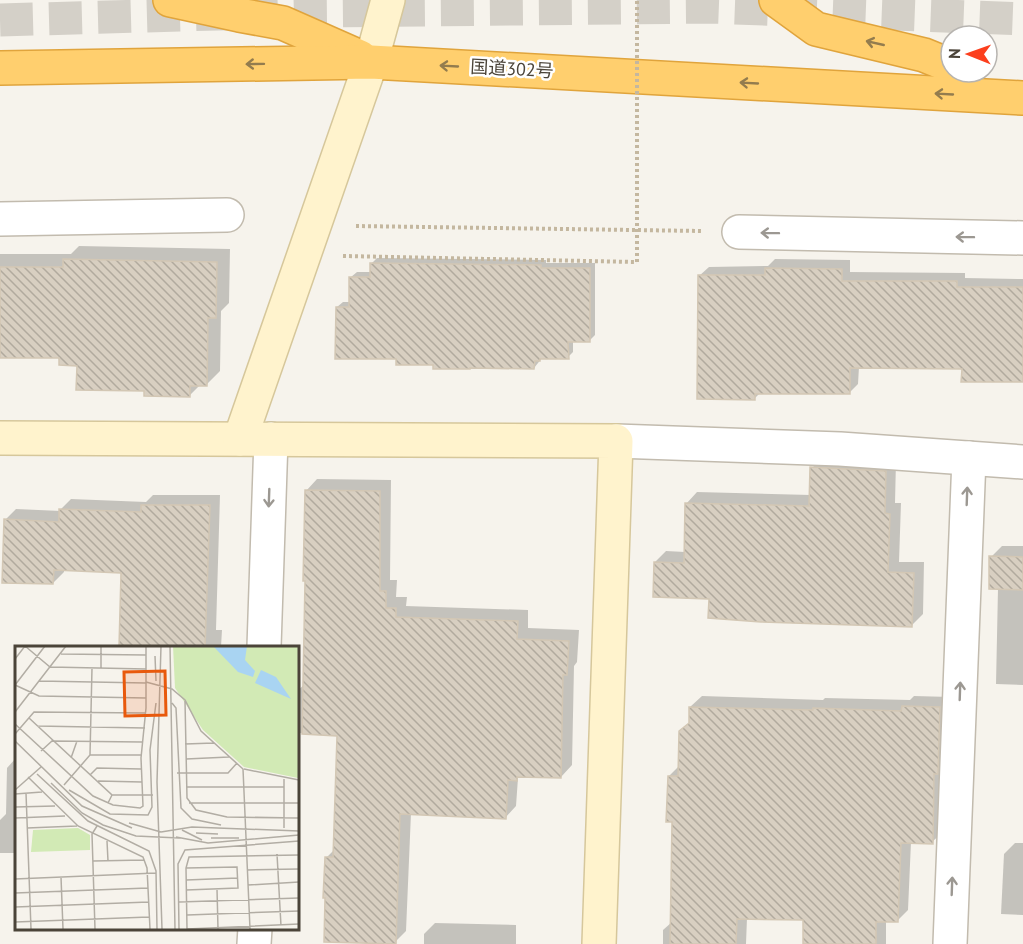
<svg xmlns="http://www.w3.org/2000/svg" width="1023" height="944" font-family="'PT Sans','Noto Sans JP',sans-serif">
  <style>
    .shadow { fill: #0003 }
    .building { fill: url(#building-back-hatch); stroke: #d3c7b4; stroke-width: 1.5 }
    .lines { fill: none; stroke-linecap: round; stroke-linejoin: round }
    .highway-tunnel { stroke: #d4d0c8; stroke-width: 33; stroke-dasharray: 33 16; stroke-linecap: butt }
    .street-casing { stroke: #c2bbae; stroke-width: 36 }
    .secondary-casing { stroke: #d6c79b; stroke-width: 36 }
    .highway-casing { stroke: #e0a43c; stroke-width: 36 }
    .path { stroke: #c4b79f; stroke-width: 4; stroke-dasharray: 3 3; stroke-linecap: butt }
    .street { stroke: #fff; stroke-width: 33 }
    .secondary { stroke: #fff3cd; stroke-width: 33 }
    .highway { stroke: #ffcf6e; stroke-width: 33 }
    .path-bridge { stroke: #c4b79f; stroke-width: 4; stroke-dasharray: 3 3; stroke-linecap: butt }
    .oneway { stroke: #937c4e }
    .oneway2 { stroke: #9c9892 }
    .labels { text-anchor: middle; stroke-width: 5; stroke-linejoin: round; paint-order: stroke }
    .street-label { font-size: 18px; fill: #4b4439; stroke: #fff }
    .inset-road { fill: none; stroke: #b2ada4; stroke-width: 1.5 }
    .view { fill: #e8590c; fill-opacity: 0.15; stroke: #e8590c; stroke-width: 3 }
    .inset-edge { fill: none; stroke: #4b4439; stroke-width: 3 }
  </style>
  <defs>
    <pattern id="building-back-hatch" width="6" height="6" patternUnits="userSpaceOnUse" patternTransform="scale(1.5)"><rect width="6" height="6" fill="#d8cfc1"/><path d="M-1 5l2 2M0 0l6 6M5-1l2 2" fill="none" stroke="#b1aa9e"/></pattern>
  </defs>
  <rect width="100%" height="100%" fill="#f6f3ec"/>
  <g class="shadow">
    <polygon points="79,246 230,249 229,303 221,311 220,371 206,385 200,385 189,396 146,389 60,357 0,356 0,254 71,254"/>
    <polygon points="377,258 546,260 546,263 595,263 595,335 589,341 573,341 573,352 568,357 542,358 534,368 435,364 398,358 337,307 343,302 351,302 351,277 357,272 371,272 371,264"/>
    <polygon points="775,259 850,260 850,272 965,273 965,278 1023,279 1023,381 963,367 859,367 858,384 849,393 761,392 754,399 699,276 709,267 768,266"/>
    <polygon points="823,457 896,461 895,503 901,503 899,562 924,562 923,614 912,625 710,598 655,562 666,551 685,552 686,504 697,492 811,495 812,468"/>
    <polygon points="317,479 391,480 390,580 397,580 396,597 407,597 406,606 528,610 528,628 579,630 577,662 574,666 572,765 561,777 520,776 518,778 516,806 505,818 411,813 406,931 395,942 326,858 335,849 339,734 297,733 297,691 305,684 306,491"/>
    <polygon points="153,495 220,495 216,630 222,630 221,647 120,647 122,572 64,569 64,572 53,583 5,520 16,509 61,511 61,509 71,499 146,502"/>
    <polygon points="1002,546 1023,546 1023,685 996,684 998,588 991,557"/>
    <polygon points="702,696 823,700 825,698 910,700 914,696 951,697 944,831 932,842 911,842 908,910 897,921 886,920 886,944 804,944 805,918 747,918 746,944 663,944 663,930 672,922 673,821 669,776 680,765 690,722 690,707"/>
    <polygon points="16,758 16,853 0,853 0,820 6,814 7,768"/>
    <polygon points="1015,843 1023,843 1023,915 1001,914 1004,854"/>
    <polygon points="435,923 516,925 516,944 424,944 424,934"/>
  </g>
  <g class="building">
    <polygon points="63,259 217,262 216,318 208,318 207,386 190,386 190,397 144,396 144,391 76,390 77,366 59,365 59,358 0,358 0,267 63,267"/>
    <polygon points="370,263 541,265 541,268 590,268 590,342 568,342 569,359 540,359 540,361 535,361 534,369 470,368 470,369 433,369 433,365 396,365 396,359 335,359 336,307 349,307 349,277 370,277"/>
    <polygon points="765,268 842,269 842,281 957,281 957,287 1023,287 1023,382 961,382 962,369 850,368 850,394 755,394 755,400 697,399 698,275 765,275"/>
    <polygon points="810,467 886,471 885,513 890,514 888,572 914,573 912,627 761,622 708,618 709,599 653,597 654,562 684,563 685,503 809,506"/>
    <polygon points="305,490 380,491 380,591 386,591 386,608 396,608 396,617 518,621 517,639 569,641 567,675 563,675 561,778 517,777 517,781 508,780 506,819 400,814 396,944 324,942 325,898 323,898 325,857 333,857 337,736 302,734 305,581 303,581"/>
    <polygon points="141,505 210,505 205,647 119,647 121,573 54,570 53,584 2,583 4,519 59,522 59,509 141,512"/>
    <polygon points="989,556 1023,557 1023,590 989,589"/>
    <polygon points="902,706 940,707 938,774 934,774 933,844 901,843 898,922 876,922 876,944 803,944 803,920 737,919 736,944 670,944 672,822 666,822 668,776 678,776 679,731 689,723 689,707 813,710 813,708 901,711"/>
  </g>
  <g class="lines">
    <polyline class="highway-tunnel" points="0,20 325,11 709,7 1023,19"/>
    <g class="street-casing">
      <g id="street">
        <polyline points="0,219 227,215"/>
        <polyline points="739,232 1023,238"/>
        <polyline points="616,441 840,449 1023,462"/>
        <polyline points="264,647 271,439"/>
        <polyline points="254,944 255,928"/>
        <polyline points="950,944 969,458"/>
      </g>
    </g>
    <g class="secondary-casing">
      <g id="secondary">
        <polyline points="0,438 616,441 599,944"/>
        <polyline points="240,439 371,62 388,0"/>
      </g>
    </g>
    <g class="highway-casing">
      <g id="highway">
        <polyline points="170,0 239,15 283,23 360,57"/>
        <polyline points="776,0 816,29 924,55 951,66"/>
        <polyline points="0,68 371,62 1023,98"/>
      </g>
    </g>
    <g class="path">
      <polyline points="356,226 702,231"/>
      <polyline points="343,256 637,262"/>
    </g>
    <use href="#street" class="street"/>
    <use href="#secondary" class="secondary"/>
    <use href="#highway" class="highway"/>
    <polyline class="path-bridge" points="637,262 637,0"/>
  </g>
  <defs><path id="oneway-shaft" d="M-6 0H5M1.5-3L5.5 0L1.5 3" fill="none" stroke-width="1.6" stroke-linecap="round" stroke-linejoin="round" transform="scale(1.5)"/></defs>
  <g class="oneway">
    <use href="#oneway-shaft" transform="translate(875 43) rotate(-167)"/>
    <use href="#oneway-shaft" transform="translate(255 64) rotate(179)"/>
    <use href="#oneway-shaft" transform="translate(449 66) rotate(-177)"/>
    <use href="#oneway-shaft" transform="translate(749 83) rotate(-177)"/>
    <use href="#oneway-shaft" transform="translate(944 94) rotate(-177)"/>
  </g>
  <g class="oneway2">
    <use href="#oneway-shaft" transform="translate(770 233) rotate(-179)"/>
    <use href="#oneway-shaft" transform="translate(965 237) rotate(-179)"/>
    <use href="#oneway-shaft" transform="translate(967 496) rotate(-88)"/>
    <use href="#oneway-shaft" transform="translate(269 498) rotate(92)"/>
    <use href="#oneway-shaft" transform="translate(960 691) rotate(-88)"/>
    <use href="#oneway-shaft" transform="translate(952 886) rotate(-88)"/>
  </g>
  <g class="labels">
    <g class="street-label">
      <text transform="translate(512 69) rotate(3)" y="6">国道302号</text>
    </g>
  </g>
  <g transform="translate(15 646)">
    <rect width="284" height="284" fill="#f6f3ec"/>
    <path d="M158 0H283V132L229 121 188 84 160 42Z" fill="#d2eab5"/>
    <path d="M63 182 75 189V204L16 206 18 184Z" fill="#d2eab5"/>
    <path d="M198 0H232L230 14 240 25 238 31 223 26ZM246 24 261 31 276 53 240 37Z" fill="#a9d4f2"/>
    <path class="inset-road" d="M146 0 142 136 147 283M155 0 160 283M46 8 131 9M140 10 141 35M0 13 10 0 35 21 131 23M86 22V0M24 35 131 37M131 36 157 43 170 54 186 85 228 123 235 283M0 39 24 50 131 52M0 39 30 0M170 55 172 152 181 164 212 171 284 172M157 57 161 62 166 162 177 173 206 179M0 66 51 0M14 72 97 149 93 157M0 78 78 150 98 159 125 162 128 160 126 112 131 62V0M22 80 130 82M0 88 19 66 131 67M0 95 67 160 117 182M170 98 199 97M26 105 37 95 127 96M75 109H126M56 112 62 95M171 113 214 111M229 123 284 134M162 127H213L222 117M22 128 73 175 134 205 141 225 142 283M75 129 82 122 126 123M13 131 63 180 128 211 132 222 135 283M83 135 127 136M36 137 67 167 88 179 121 190 164 192M49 139 75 109 77 22M172 141H269M0 144 26 121M54 144 95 168 133 169 137 161 135 104 141 57M11 147 16 283M0 148 27 146M97 149H138M174 157H284M0 161 40 160M0 172 50 170M114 177 146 186M12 182 62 180M269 182V133M167 184 187 194M146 186 177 181 284 185M181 187 203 188M161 191 193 197 284 189M196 192H224M92 195 93 215M262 208 266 280M78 215 129 214M171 222 222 221 223 242 171 244M232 224 284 223M46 231 48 283M0 233 141 227M171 234 223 232M233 239 284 236M202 243 203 283M0 247 133 242M164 256 284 252M0 261 134 256M172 269 284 265M0 276 134 271M80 283 77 188 82 180M164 283 163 218 170 204 284 195M172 283 171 222 174 211 284 209M172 283 284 278"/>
    <path class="view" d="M150 25 151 69 110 70 109 26Z"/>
    <rect width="284" height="284" class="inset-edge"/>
  </g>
  <g transform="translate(969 54) rotate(271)"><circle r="28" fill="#ffffff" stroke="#b7b4b0" stroke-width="1.5"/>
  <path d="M0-4.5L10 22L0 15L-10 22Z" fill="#fc3f1d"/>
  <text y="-9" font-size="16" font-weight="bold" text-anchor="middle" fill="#4b4439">N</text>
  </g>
</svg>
